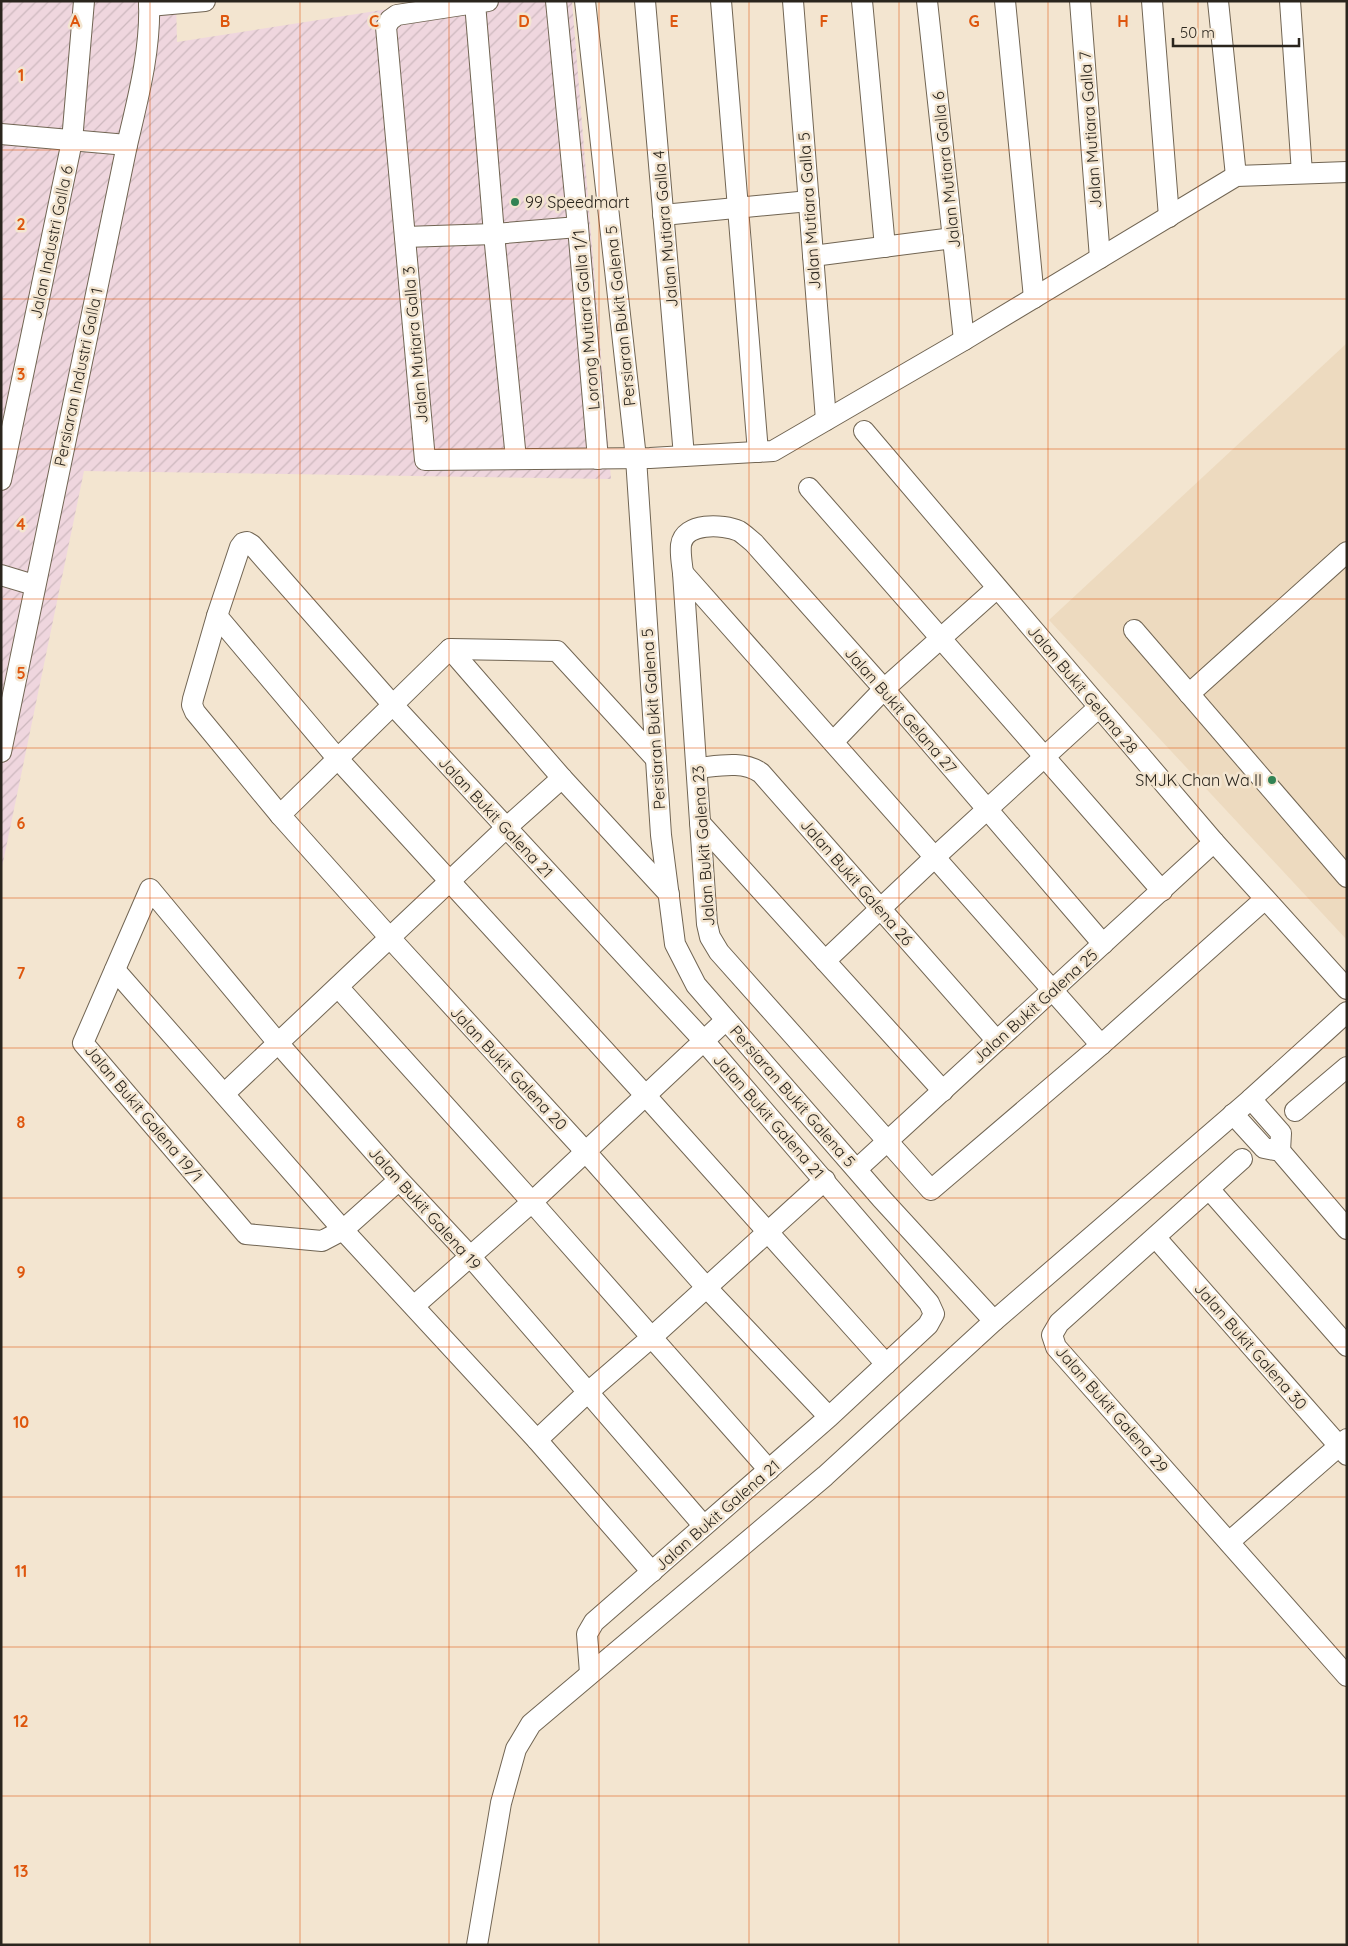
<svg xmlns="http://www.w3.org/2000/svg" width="1348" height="1946" font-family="Quicksand,sans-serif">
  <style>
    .built { fill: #eddabf }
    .industrial { fill: url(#industrial-furrows) }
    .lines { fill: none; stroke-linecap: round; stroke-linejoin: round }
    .minor-casing { stroke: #716553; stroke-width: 22 }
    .minor { stroke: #fff; stroke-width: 20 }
    .grid { fill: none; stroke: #de560d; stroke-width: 1; stroke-opacity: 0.55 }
    .poi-dot { fill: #328354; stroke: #f3e5d0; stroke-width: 2 }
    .labels { text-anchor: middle; stroke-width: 5; stroke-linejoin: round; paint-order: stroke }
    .street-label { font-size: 16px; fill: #2a251d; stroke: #f3e5d0 }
    .poi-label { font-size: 16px; fill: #2a251d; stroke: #f3e5d0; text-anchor: start }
    .grid-label { font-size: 16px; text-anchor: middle; font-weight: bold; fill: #de560d; stroke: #f3e5d0; stroke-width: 5; stroke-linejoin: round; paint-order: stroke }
  </style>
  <defs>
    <pattern id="industrial-furrows" width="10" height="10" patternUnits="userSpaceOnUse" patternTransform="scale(1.25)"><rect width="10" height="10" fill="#efd6de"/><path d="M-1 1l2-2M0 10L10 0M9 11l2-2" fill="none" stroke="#cdb8be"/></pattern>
  </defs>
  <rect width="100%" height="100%" fill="#f3e5d0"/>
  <polygon class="built" points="1347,343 1347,940 1049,620"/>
  <polygon class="industrial" points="1,1 176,1 177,42 440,1 572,1 611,479 84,471 1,872"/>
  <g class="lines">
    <g class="minor-casing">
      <g id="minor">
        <polyline points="488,1 397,15 390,20 386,27 425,460 650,458 773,451 964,340 1236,176 1347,172"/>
        <polyline points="556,1 578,227 598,459"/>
        <polyline points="585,1 636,458 661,835 675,944 696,985 881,1198 994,1321"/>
        <polyline points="645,1 684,456"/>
        <polyline points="721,1 758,452"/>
        <polyline points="793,1 826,420"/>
        <polyline points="862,1 885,247"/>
        <polyline points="927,1 964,340"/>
        <polyline points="1005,1 1034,298"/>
        <polyline points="1080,1 1100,258"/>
        <polyline points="1152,1 1169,217"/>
        <polyline points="1218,1 1236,176"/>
        <polyline points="1290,1 1302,173"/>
        <polyline points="475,3 494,234 516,459"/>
        <polyline points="149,6 205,1"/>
        <polyline points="1,134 127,145"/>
        <polyline points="663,215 809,201"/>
        <polyline points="405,237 494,234 578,227"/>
        <polyline points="813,256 953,238"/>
        <polyline points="864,431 1214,842 1347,989"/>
        <polyline points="1,480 72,141 84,1"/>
        <polyline points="809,488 1162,891"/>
        <polyline points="683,573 1101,1045"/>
        <polyline points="1,575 34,585"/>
        <polyline points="217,616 337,758 646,1096 886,1364"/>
        <polyline points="1134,630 1347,877"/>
        <polyline points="450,649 562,778 669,894"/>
        <polyline points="1189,694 1347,552"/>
        <polyline points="833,742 884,689 997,588"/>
        <path d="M1 752 127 145C138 98 151 50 149 1"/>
        <path d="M697 768C718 766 743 760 761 773L997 1041"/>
        <polyline points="280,815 450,649 557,651 656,759"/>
        <polyline points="700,823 943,1091"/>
        <path d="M1103 944 884 689 754 543C749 539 744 534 739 531 723 524 684 522 681 545 680 554 682 564 683 573L707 924 710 937 719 952 931 1190 1101 1045 1265 899"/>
        <polyline points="825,961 935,857 1099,707"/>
        <polyline points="115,970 343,1230 537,1440 652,1572"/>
        <polyline points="338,987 532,1202 769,1470"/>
        <polyline points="224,1094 507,827 562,778"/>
        <polyline points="1251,1099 1281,1133 1280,1151"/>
        <polyline points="1295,1111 1347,1067"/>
        <polyline points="1233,1114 1264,1148 1280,1151 1347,1229"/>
        <polyline points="1242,1159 1059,1323 1052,1335 1056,1347 1347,1676"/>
        <polyline points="857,1169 1214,842"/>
        <polyline points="399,1180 343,1230 322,1241 246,1234 83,1043 150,889 278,1043 399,1180 470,1256 703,1525"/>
        <polyline points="1209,1189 1347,1346"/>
        <polyline points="1156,1238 1347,1455"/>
        <polyline points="414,1306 532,1202 726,1020"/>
        <polyline points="537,1440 587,1393 652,1337 825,1180"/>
        <polyline points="1229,1542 1347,1439"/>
        <polyline points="590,1673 587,1634 594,1622 829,1417 928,1325 934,1314 929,1303 704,1041 392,704 252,545 247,542 243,543 240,547 217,616 193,699 192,705 195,712 280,815 390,938 585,1151 706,1287 829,1417"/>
        <polyline points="477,1945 501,1803 516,1749 531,1724 825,1476 994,1321 1251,1099 1347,1012"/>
      </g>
    </g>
    <use href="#minor" class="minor"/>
  </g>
  <path class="grid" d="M150 1V1945M300 1V1945M449 1V1945M599 1V1945M749 1V1945M899 1V1945M1048 1V1945M1198 1V1945M1 150H1347M1 299H1347M1 449H1347M1 599H1347M1 748H1347M1 898H1347M1 1048H1347M1 1198H1347M1 1347H1347M1 1497H1347M1 1647H1347M1 1796H1347"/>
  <g class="poi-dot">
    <circle cx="515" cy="202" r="5"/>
    <circle cx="1272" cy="780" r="5"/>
  </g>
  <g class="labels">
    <g class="street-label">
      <text transform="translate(1090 130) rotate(-94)" y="6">Jalan Mutiara Galla 7</text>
      <text transform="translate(946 170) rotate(-96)" y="6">Jalan Mutiara Galla 6</text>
      <text transform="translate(809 211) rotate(-94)" y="6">Jalan Mutiara Galla 5</text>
      <text transform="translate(665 229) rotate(-95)" y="6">Jalan Mutiara Galla 4</text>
      <text transform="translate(51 242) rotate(-78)" y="6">Jalan Industri Galla 6</text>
      <text transform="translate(620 316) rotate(-96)" y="6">Persiaran Bukit Galena 5</text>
      <text transform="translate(586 320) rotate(-95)" y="6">Lorong Mutiara Galla 1/1</text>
      <text transform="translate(415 345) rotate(-95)" y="6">Jalan Mutiara Galla 3</text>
      <text transform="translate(78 377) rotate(-78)" y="6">Persiaran Industri Galla 1</text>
      <text transform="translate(1083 689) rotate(50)" y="6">Jalan Bukit Gelana 28</text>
      <text transform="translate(901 710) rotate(49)" y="6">Jalan Bukit Gelana 27</text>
      <text transform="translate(653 719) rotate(-94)" y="6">Persiaran Bukit Galena 5</text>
      <text transform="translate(496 817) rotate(47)" y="6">Jalan Bukit Galena 21</text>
      <text transform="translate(703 846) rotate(-94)" y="6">Jalan Bukit Galena 23</text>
      <text transform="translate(857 882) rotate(49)" y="6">Jalan Bukit Galena 26</text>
      <text transform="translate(1035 1006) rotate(-42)" y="6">Jalan Bukit Galena 25</text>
      <text transform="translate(509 1068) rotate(47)" y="6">Jalan Bukit Galena 20</text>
      <text transform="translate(793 1096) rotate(49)" y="6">Persiaran Bukit Galena 5</text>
      <text transform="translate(144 1113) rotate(50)" y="6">Jalan Bukit Galena 19/1</text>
      <text transform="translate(769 1116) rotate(49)" y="6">Jalan Bukit Galena 21</text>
      <text transform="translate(425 1208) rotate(48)" y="6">Jalan Bukit Galena 19</text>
      <text transform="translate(1251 1346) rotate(49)" y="6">Jalan Bukit Galena 30</text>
      <text transform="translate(1112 1409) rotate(49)" y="6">Jalan Bukit Galena 29</text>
      <text transform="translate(717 1515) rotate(-41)" y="6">Jalan Bukit Galena 21</text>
    </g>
    <g class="poi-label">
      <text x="525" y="208">99 Speedmart</text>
      <text x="1262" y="786" text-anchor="end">SMJK Chan Wa II</text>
    </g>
  </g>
  <g class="grid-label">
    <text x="75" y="27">A</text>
    <text x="225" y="27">B</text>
    <text x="374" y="27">C</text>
    <text x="524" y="27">D</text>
    <text x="674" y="27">E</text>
    <text x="824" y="27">F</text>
    <text x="974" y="27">G</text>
    <text x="1123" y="27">H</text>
    <text x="21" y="81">1</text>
    <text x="21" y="230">2</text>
    <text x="21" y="380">3</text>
    <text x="21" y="530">4</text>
    <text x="21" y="679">5</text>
    <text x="21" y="829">6</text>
    <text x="21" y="979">7</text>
    <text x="21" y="1128">8</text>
    <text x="21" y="1278">9</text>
    <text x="21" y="1428">10</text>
    <text x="21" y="1577">11</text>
    <text x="21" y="1727">12</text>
    <text x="21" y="1877">13</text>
  </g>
  <rect width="1348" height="1946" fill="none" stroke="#2a251d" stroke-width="5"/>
  <path d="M1173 38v8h126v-8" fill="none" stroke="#2a251d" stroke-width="2.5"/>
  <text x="1180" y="38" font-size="15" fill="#2a251d" stroke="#f3e5d0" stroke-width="4" paint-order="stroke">50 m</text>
</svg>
